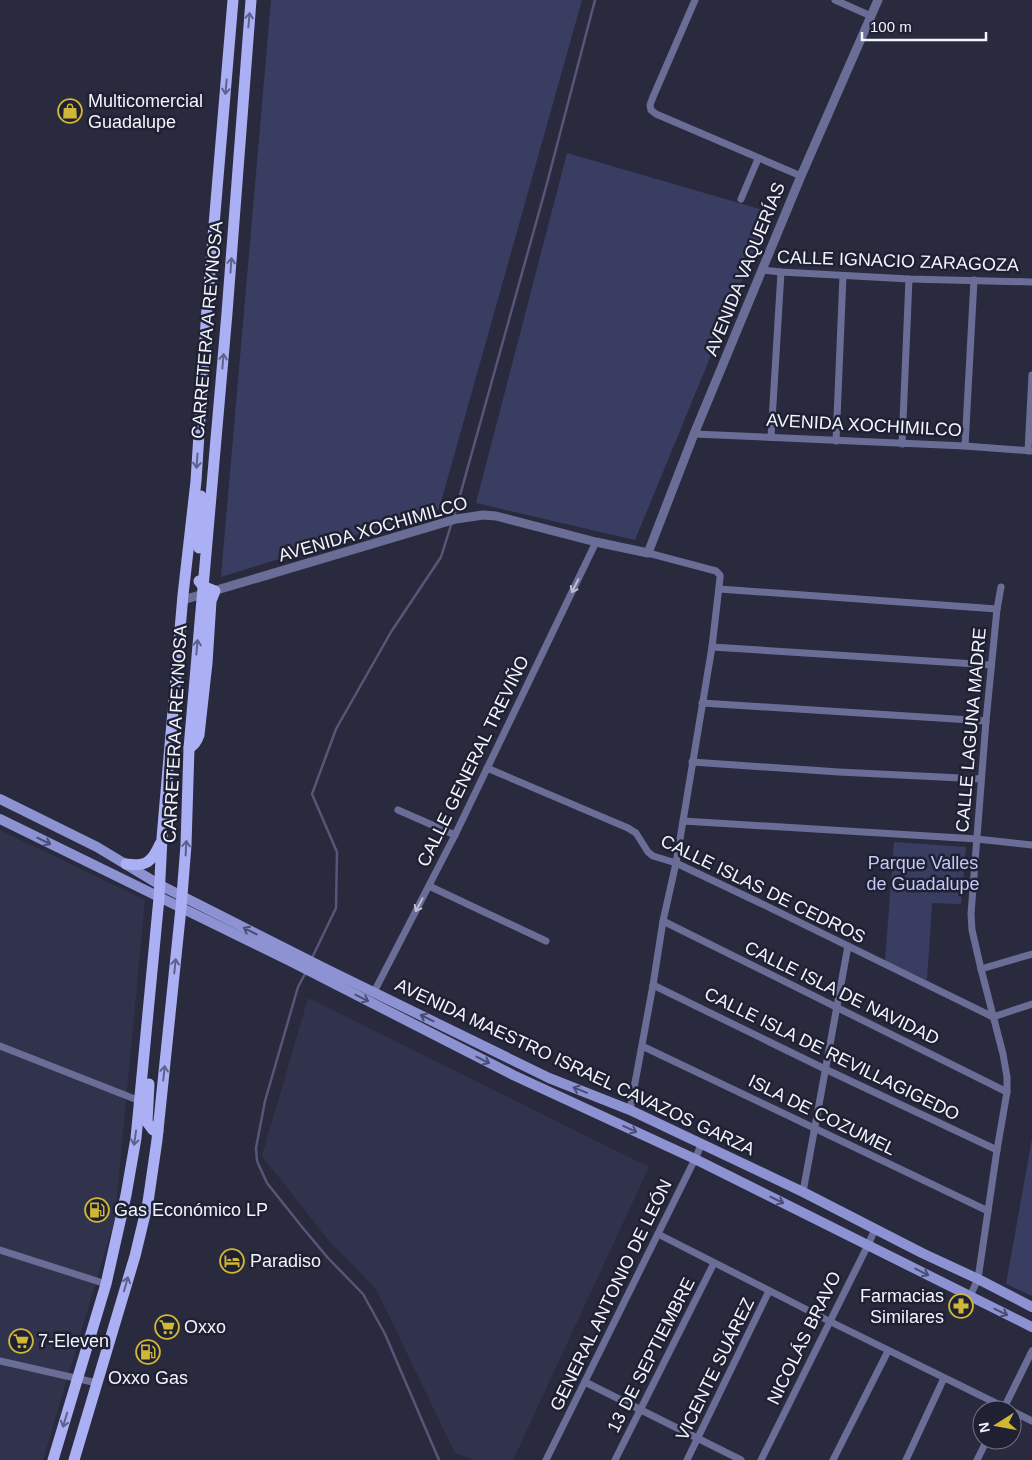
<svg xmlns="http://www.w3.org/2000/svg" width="1032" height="1460" font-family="Helvetica,sans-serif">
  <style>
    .built { fill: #31334d }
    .green { fill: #3a3d62 }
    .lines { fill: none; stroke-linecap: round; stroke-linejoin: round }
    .stream { stroke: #575678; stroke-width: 2.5 }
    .minor { stroke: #6a6e96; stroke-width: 7 }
    .tertiary { stroke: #6a6e96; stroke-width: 9 }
    .secondary { stroke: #8d92d3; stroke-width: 10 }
    .primary { stroke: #aab0f3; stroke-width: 11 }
    .oneway { stroke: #5e6189 }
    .oneway2 { stroke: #bcbed4 }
    .oneway3 { stroke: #4b4e73 }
    .labels { text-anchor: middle; stroke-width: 5; stroke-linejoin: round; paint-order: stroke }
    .poi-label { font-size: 18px; fill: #f2f4fe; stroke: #1f2133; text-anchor: start }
    .street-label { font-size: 18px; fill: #f2f4fe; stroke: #1f2133 }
    .park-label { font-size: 18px; fill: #c3c8f8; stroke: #1f2133 }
  </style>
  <rect width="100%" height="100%" fill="#292a3e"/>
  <g class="built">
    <polygon points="0,830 145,900 115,1218 43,1460 0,1460"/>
    <polygon points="308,998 649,1167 513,1460 474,1460 455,1453 376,1289 330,1242 262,1156"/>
  </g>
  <g class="green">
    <polygon points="271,0 582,0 439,509 221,577"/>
    <polygon points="567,153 770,212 635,540 476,503"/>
    <polygon points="894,842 966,847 961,904 932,903 927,980 885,961"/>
    <polygon points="1032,1139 1032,1296 1006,1284"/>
  </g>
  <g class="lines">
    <g class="stream">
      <polyline points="454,517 546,187 595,0"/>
      <polyline points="311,960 336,908 337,852 312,794 336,729 391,632 441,557 452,522"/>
      <polyline points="306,972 298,987 265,1101 256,1148 257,1161 267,1183 302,1227 328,1258 363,1294 385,1334 439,1460"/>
    </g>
    <g class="minor">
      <polyline points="695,0 653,97 650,105 651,110 656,114 801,176"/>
      <polyline points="835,0 871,16"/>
      <polyline points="741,199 758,159"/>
      <polyline points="762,270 781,272 909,279 1032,282"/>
      <polyline points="694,434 965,446 1032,451"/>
      <polyline points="771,437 781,272"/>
      <polyline points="836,441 843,276"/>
      <polyline points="902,444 909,279"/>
      <polyline points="965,446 974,280"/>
      <polyline points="1028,451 1032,375"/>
      <polyline points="719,589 997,609"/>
      <polyline points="712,647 991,665"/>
      <polyline points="702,703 986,721"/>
      <polyline points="692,762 839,772 981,779"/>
      <polyline points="487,768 628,828 636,833 648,852 653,856 676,863 758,902 993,1017 1032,1004"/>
      <polyline points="398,810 455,835"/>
      <polyline points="683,821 977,839 1032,845"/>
      <polyline points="429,886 546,941"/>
      <polyline points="663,921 1007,1092"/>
      <polyline points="981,969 1032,954"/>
      <polyline points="653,985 825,1069 997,1150"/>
      <polyline points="374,992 455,835 596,542"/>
      <polyline points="0,1046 140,1101"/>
      <polyline points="642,1046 988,1211"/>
      <polyline points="630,1110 653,985 663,921 676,863 712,647 720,578 720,575 716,571 648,553"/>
      <polyline points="803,1192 848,946"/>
      <polyline points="658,1234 829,1321 1010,1410"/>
      <polyline points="0,1250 106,1284"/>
      <polyline points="970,1296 978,1279 997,1150 1007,1092 1007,1077 1003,1054 981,969 972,930 971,914 986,721 997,609 1001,587"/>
      <polyline points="0,1361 97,1383"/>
      <polyline points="585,1382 741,1460"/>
      <polyline points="1003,1410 1032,1351"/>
      <polyline points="1012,1411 1032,1421"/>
      <polyline points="546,1460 695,1159 702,1143"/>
      <polyline points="615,1460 714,1263"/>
      <polyline points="687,1460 769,1291"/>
      <polyline points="761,1460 868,1245 875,1229"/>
      <polyline points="833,1460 888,1351"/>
      <polyline points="906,1460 944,1378"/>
      <polyline points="977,1460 987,1440"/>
    </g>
    <polyline class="tertiary" points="183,600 456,519 483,515 496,516 596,542 648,553 694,434 801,176 878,0"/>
    <g class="secondary">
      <polyline points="0,799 97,847 160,885 324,968 549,1078 630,1110 803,1192 922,1253 978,1279 1032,1307"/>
      <polyline points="0,819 290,961 513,1075 695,1159 1032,1327"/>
    </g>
    <g class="primary">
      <polyline points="199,548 201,496"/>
      <path d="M189 748C195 745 197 741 199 735L207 663 211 601 215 591 203 586 199 581"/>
      <path d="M126 864C146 867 152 862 160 844"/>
      <polyline points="149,1084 147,1122 153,1130 158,1131"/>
      <polyline points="53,1460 106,1284 126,1195 136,1138 159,898 162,838 183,595 196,481 207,308 233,0"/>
      <polyline points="74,1460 135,1256 148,1202 157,1140 181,908 186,845 189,748 227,313 251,0"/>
    </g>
  </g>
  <defs><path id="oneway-shaft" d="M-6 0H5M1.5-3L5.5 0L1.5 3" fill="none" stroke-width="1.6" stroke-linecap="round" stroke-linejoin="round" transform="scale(1.25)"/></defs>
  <g class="oneway">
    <use href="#oneway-shaft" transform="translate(249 20) rotate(-85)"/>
    <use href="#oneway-shaft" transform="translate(226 87) rotate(95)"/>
    <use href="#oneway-shaft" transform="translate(231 265) rotate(-86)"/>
    <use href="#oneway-shaft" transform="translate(223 361) rotate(-85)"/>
    <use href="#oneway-shaft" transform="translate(197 461) rotate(94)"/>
    <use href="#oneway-shaft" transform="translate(197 647) rotate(-85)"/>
    <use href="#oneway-shaft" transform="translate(186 848) rotate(-87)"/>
    <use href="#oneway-shaft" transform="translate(175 966) rotate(-84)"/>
    <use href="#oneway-shaft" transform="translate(164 1073) rotate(-84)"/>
    <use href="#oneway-shaft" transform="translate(135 1138) rotate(98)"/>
    <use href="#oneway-shaft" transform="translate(126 1284) rotate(-74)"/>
    <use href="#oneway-shaft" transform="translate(65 1420) rotate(107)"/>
  </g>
  <g class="oneway2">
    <use href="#oneway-shaft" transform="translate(575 586) rotate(116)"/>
    <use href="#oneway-shaft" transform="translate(419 905) rotate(118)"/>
  </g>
  <g class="oneway3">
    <use href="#oneway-shaft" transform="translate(44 841) rotate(26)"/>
    <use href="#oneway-shaft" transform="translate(250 931) rotate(-153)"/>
    <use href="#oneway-shaft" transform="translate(362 998) rotate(27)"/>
    <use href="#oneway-shaft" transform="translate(427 1018) rotate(-154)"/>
    <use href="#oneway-shaft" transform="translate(483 1060) rotate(27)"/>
    <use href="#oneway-shaft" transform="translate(580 1090) rotate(-158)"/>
    <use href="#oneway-shaft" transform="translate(630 1129) rotate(25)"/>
    <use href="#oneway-shaft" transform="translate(777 1200) rotate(26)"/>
    <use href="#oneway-shaft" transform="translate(922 1272) rotate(27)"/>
    <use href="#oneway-shaft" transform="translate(1001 1312) rotate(26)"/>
  </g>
  <defs>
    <g id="shop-ring" transform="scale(1.25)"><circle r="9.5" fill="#1f2133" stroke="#d1b736" stroke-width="1.5"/><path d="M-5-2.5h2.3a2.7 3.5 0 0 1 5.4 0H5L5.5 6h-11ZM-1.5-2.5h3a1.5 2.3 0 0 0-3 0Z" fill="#d1b736"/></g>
    <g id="fuel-ring" transform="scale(1.25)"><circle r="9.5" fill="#1f2133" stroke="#d1b736" stroke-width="1.5"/><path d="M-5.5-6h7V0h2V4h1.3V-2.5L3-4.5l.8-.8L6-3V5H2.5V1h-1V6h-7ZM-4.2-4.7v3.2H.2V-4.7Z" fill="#d1b736"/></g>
    <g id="hotel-ring" transform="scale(1.25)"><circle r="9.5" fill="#1f2133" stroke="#d1b736" stroke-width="1.5"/><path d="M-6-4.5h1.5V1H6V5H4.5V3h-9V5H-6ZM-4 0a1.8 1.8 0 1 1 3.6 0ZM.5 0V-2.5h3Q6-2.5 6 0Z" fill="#d1b736"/></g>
    <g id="pharmacy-ring" transform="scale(1.25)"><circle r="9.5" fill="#1f2133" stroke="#d1b736" stroke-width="1.5"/><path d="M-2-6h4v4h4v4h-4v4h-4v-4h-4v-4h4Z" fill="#d1b736"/></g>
    <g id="supermarket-ring" transform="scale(1.25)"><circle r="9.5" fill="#1f2133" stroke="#d1b736" stroke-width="1.5"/><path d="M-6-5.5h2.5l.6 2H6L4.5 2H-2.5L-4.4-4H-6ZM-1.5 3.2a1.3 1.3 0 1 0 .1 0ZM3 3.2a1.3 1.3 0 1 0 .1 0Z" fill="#d1b736"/></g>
  </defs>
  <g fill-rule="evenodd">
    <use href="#shop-ring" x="70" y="111"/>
    <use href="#fuel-ring" x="97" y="1210"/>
    <use href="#hotel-ring" x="232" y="1261"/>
    <use href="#pharmacy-ring" x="961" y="1306"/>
    <use href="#supermarket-ring" x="167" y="1327"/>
    <use href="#supermarket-ring" x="21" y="1341"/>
    <use href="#fuel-ring" x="148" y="1352"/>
  </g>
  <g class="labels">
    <g class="poi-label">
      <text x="88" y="107">Multicomercial<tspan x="88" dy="21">Guadalupe</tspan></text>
      <text x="114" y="1216">Gas Económico LP</text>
      <text x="250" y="1267">Paradiso</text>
      <text x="944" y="1302" text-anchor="end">Farmacias<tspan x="944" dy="21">Similares</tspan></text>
      <text x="184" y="1333">Oxxo</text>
      <text x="38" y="1347">7-Eleven</text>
      <text x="148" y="1384" text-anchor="middle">Oxxo Gas</text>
    </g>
    <g class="street-label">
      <text transform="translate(898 261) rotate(2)" y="6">CALLE IGNACIO ZARAGOZA</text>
      <text transform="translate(745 269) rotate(-68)" y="6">AVENIDA VAQUERÍAS</text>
      <text transform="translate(207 330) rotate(-85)" y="6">CARRETERA A REYNOSA</text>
      <text transform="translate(864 425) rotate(3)" y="6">AVENIDA XOCHIMILCO</text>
      <text transform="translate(373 529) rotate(-16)" y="6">AVENIDA XOCHIMILCO</text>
      <text transform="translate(971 730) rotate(-85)" y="6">CALLE LAGUNA MADRE</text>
      <text transform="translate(175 734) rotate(-87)" y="6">CARRETERA A REYNOSA</text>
      <text transform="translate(473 761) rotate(-64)" y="6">CALLE GENERAL TREVIÑO</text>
      <text transform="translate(763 889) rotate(26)" y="6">CALLE ISLAS DE CEDROS</text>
      <text transform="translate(842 993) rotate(26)" y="6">CALLE ISLA DE NAVIDAD</text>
      <text transform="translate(832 1054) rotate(26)" y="6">CALLE ISLA DE REVILLAGIGEDO</text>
      <text transform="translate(575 1067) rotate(25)" y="6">AVENIDA MAESTRO ISRAEL CAVAZOS GARZA</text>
      <text transform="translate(822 1115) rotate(26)" y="6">ISLA DE COZUMEL</text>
      <text transform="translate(611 1295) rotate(-64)" y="6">GENERAL ANTONIO DE LEÓN</text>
      <text transform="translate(804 1338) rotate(-64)" y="6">NICOLÁS BRAVO</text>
      <text transform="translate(651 1355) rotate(-63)" y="6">13 DE SEPTIEMBRE</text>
      <text transform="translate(715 1369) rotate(-64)" y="6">VICENTE SUÁREZ</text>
    </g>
    <g class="park-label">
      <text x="923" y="869">Parque Valles<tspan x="923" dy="21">de Guadalupe</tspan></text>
    </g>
  </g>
  <g transform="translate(997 1425) rotate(259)"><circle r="24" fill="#1f2133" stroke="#737584"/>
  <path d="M0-4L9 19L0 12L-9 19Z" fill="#d1b736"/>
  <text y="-8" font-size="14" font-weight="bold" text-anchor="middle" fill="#f2f4fe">N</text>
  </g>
  <path d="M862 32v8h124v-8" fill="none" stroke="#f2f4fe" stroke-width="2.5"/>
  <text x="870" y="32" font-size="15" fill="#f2f4fe" stroke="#1f2133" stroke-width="4" paint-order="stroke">100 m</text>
</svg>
